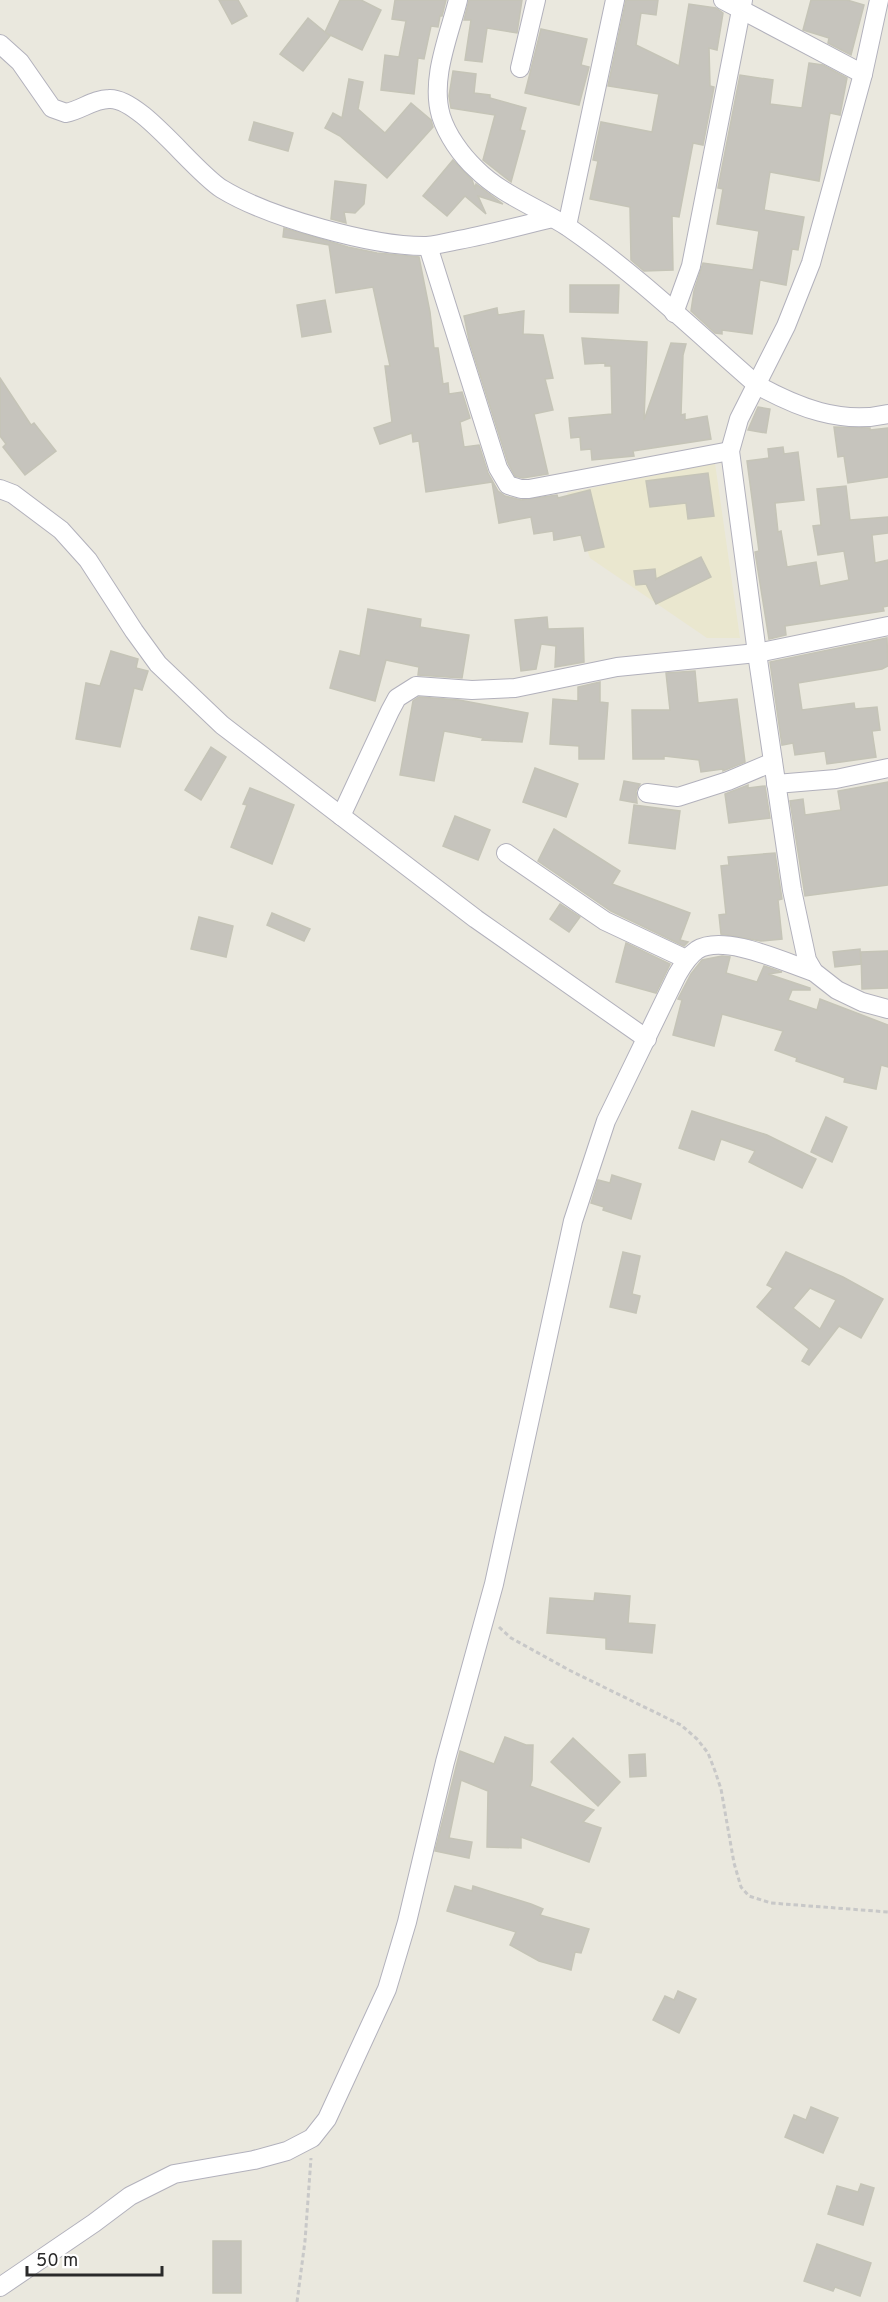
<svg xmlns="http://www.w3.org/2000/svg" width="888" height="2302" font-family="Overpass,sans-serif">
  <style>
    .education { fill: #eae7cf }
    .building { fill: #c6c4bd; stroke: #c5c4b7; stroke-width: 1.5; fill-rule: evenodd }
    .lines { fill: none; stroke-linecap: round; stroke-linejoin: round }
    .street-casing { stroke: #b2b1bc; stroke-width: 20 }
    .path { stroke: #c8c8c8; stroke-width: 3; stroke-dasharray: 4.5 3; stroke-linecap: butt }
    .street { stroke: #fff; stroke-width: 18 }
  </style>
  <rect width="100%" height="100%" fill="#eae8de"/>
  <polygon class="education" points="715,463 740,638 707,638 590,558 567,493"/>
  <g class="building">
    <polygon points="219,0 238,0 247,16 232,24"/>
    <polygon points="340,0 361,0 381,10 362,50 326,33 330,36 303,71 280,54 308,18 325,32"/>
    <polygon points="395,0 446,0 442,16 440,16 438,27 431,26 424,59 418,58 414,94 381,90 385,55 399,57 406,21 392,19"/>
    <polygon points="469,0 522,0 517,33 487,28 482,62 465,60 471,20 464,20"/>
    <polygon points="626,0 658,0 656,15 641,13 636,45 679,66 689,4 716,8 723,13 717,50 709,48 710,86 714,87 703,145 693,143 679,217 672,216 673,270 644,271 631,260 630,207 590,199 598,161 593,160 601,122 652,132 659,94 608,86"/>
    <polygon points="811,0 847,0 864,5 851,55 828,43 829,38 803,30"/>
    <polygon points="541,29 587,39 581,65 589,67 579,105 525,93"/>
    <polygon points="809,63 823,65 847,78 840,115 830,113 819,181 770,172 764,210 804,217 798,250 792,249 786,285 760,280 752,334 722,330 722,334 715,333 691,311 694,291 703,263 753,270 759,231 717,224 723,189 718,188 740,75 773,80 770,104 802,108"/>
    <polygon points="453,71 476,74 474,93 490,95 490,98 526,108 520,130 525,131 511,182 483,160 495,115 451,108 449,96"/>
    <polygon points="349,79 363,82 358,109 385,133 411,103 431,120 433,127 387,178 340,136 325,128 333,113 342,118"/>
    <polygon points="254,122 293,133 288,151 249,140"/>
    <polygon points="453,160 472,180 475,188 476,184 503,204 478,196 486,214 465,196 447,216 423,196"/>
    <polygon points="335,181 366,185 364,204 355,213 344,212 346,223 331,219"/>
    <polygon points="284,228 348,247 377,253 419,257 430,312 434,348 438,348 443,384 448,383 449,394 462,392 470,418 460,422 464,447 479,445 488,473 498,491 505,496 521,500 557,495 558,498 590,490 604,547 585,551 581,535 554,540 553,531 534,534 531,517 499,523 492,482 426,492 419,441 413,442 412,433 380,444 374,428 392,422 385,366 390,366 373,287 336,293 329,245 283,237"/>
    <polygon points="570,285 619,285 618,313 570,312"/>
    <polygon points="325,300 331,332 302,337 297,305"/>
    <polygon points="497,308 498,315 524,311 523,334 543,335 553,378 545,379 553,410 534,414 548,474 523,478 515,476 508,463 469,340 464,316"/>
    <polygon points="582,338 647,342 644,420 671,343 686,344 683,355 681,415 685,414 685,420 707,416 711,439 633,451 634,456 592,460 591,449 581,450 580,437 571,438 569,418 612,414 611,366 605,366 605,363 585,364"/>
    <polygon points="0,378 31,425 34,423 56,451 25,475 3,447 6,444 0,436"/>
    <polygon points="758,407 770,409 766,433 748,430"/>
    <polygon points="834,427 870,428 870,430 888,428 888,477 848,483 844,456 838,457"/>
    <polygon points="783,447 784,454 798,452 804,500 775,503 778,532 781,531 787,567 816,562 820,586 849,580 844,551 818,555 813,526 821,525 817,489 846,486 850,520 888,517 888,533 872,535 875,563 888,560 888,606 883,607 884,611 785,626 786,635 769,639 755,552 759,551 747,461 769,458 768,449"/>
    <polygon points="708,473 714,516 688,519 686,503 650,507 646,481"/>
    <polygon points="701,557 711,577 656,604 646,584 636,585 634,571 655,569 656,579"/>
    <polygon points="368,609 421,619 420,627 469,635 462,678 418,675 419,667 386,660 375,701 330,688 340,651 360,656"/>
    <polygon points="547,617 548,629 583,628 584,662 555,667 556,646 541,644 536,669 521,671 515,620"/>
    <polygon points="887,638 888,666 882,669 798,683 802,710 854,703 855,709 877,707 880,730 872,731 876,757 827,764 825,751 795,755 793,743 782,745 770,662"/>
    <polygon points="111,651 138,659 136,668 148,671 142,690 134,688 120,747 76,739 86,683 100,686"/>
    <polygon points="695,671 698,703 737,699 745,762 723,771 723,769 701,772 699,760 664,756 664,759 633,759 632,710 670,710 666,673"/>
    <polygon points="600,682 600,702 608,703 604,759 579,759 579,746 550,744 553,699 578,701 578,687"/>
    <polygon points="419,697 459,700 528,713 522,742 482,740 483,738 444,731 434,781 400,775 413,701"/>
    <polygon points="211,747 226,757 201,800 185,790"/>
    <polygon points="535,768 578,784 566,817 523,802"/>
    <polygon points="624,781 640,784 636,791 637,803 620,800"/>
    <polygon points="888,782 888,885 805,896 790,801 803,799 805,815 841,810 838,791"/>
    <polygon points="748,785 748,788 765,786 770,818 729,823 725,794"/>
    <polygon points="250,788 294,805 272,864 231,847 247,805 243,804"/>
    <polygon points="634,805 680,811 675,849 629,843"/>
    <polygon points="455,816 490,830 478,860 443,846"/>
    <polygon points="554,829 620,871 612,884 690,913 680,940 688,942 684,946 611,911 538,861"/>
    <polygon points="775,853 782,899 778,900 782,939 761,941 721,934 719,915 726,914 721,866 729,865 728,857"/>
    <polygon points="560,904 580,917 569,932 550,919"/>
    <polygon points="272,913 310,929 304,941 267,925"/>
    <polygon points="199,917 233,926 226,957 191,949"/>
    <polygon points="626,943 670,964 656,993 616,982"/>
    <polygon points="860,949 861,964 835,967 833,952"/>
    <polygon points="888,951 888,988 862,989 861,952"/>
    <polygon points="722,956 730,957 726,973 757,982 764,966 782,972 768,974 810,988 810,990 792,990 788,1000 817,1010 820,999 888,1025 888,1067 881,1065 876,1089 844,1082 845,1078 796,1061 797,1058 775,1050 783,1031 722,1014 714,1046 673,1035 682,1000 678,999 691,974 702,960"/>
    <polygon points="692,1111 767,1135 816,1159 802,1188 749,1162 755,1151 721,1139 714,1160 679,1148"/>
    <polygon points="826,1117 847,1127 832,1162 811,1152"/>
    <polygon points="612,1175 641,1184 631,1219 603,1210 604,1207 591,1203 598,1180 610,1183"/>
    <polygon points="623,1252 640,1256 632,1294 640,1296 636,1313 610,1307"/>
    <path d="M786 1252 843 1277 883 1299 861 1338 839 1326 809 1365 802 1361 809 1349 757 1307 773 1288 767 1285ZM810 1288 836 1300 820 1329 793 1308Z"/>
    <polygon points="595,1593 630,1596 628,1623 655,1625 652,1653 606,1649 606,1638 547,1633 550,1598 594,1601"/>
    <polygon points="505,1737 526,1745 533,1745 532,1780 530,1786 594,1810 583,1822 601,1828 589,1862 521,1837 521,1848 487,1847 488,1791 461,1780 449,1838 472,1842 469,1858 435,1851 460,1751 494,1764"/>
    <polygon points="573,1738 620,1782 598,1806 551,1762"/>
    <polygon points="645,1754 646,1776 630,1777 629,1755"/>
    <polygon points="455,1886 472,1891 473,1886 531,1904 543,1909 540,1915 589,1929 581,1953 575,1952 571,1970 539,1961 510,1945 516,1932 447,1911"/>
    <polygon points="678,1991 696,1999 679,2033 653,2020 665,1996 674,2000"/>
    <polygon points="811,2107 838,2118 823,2153 785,2137 794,2115 806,2120"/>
    <polygon points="861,2184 874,2188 863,2225 828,2214 837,2186 858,2192"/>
    <rect x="213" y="2241" width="28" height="52"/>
    <polygon points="817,2244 871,2263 860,2296 835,2287 833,2291 804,2281"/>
  </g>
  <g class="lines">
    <g class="street-casing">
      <g id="street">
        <path d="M458 0C449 36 430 79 441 116 447 135 461 155 476 169 502 195 537 207 568 227 635 273 695 331 757 385 797 407 841 425 888 414"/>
        <polyline points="723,0 863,74"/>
        <polyline points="879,0 863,74 811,263 786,326 739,419 730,451 757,653 792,890 807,960 814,972 837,990 862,1002 888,1009"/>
        <path d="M0 44 20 62 52 108 66 113C81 110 94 99 109 99 140 97 193 171 222 189 268 217 373 247 427 246 436 245 445 243 454 241 487 235 520 226 552 218"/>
        <polyline points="520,68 536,0"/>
        <polyline points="567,226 615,0"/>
        <polyline points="428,246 498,468 508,485 521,489 529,489 730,451"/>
        <polyline points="674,313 691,266 743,0"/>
        <polyline points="0,489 13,494 61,530 88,560 134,631 158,664 222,725 476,919 647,1039"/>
        <polyline points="776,784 836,779 888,768"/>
        <polyline points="647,793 678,797 728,781 773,762"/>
        <polyline points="341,816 390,711 397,698 416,686 472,690 515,688 617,667 757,653 888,626"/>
        <polyline points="506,853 605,921 686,959"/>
        <path d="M0 2287 94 2223 130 2196 174 2174 254 2160 287 2151 312 2138 327 2119 387 1989 407 1922 445 1762 494 1584 573 1221 606 1121 677 975C683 965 688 956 697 950 724 933 786 963 814 972"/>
      </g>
    </g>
    <g class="path">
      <polyline points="499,1627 511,1638 569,1670 681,1725 697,1739 708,1753 715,1771 721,1789 734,1863 741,1887 749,1896 771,1903 888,1912"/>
      <polyline points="297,2302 305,2241 311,2158"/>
    </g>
    <use href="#street" class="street"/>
  </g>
  <path d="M27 2266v9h135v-9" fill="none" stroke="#2a2a2a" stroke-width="3"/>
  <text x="36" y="2266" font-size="18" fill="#2a2a2a" stroke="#ffffff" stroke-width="4.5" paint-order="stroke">50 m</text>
</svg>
